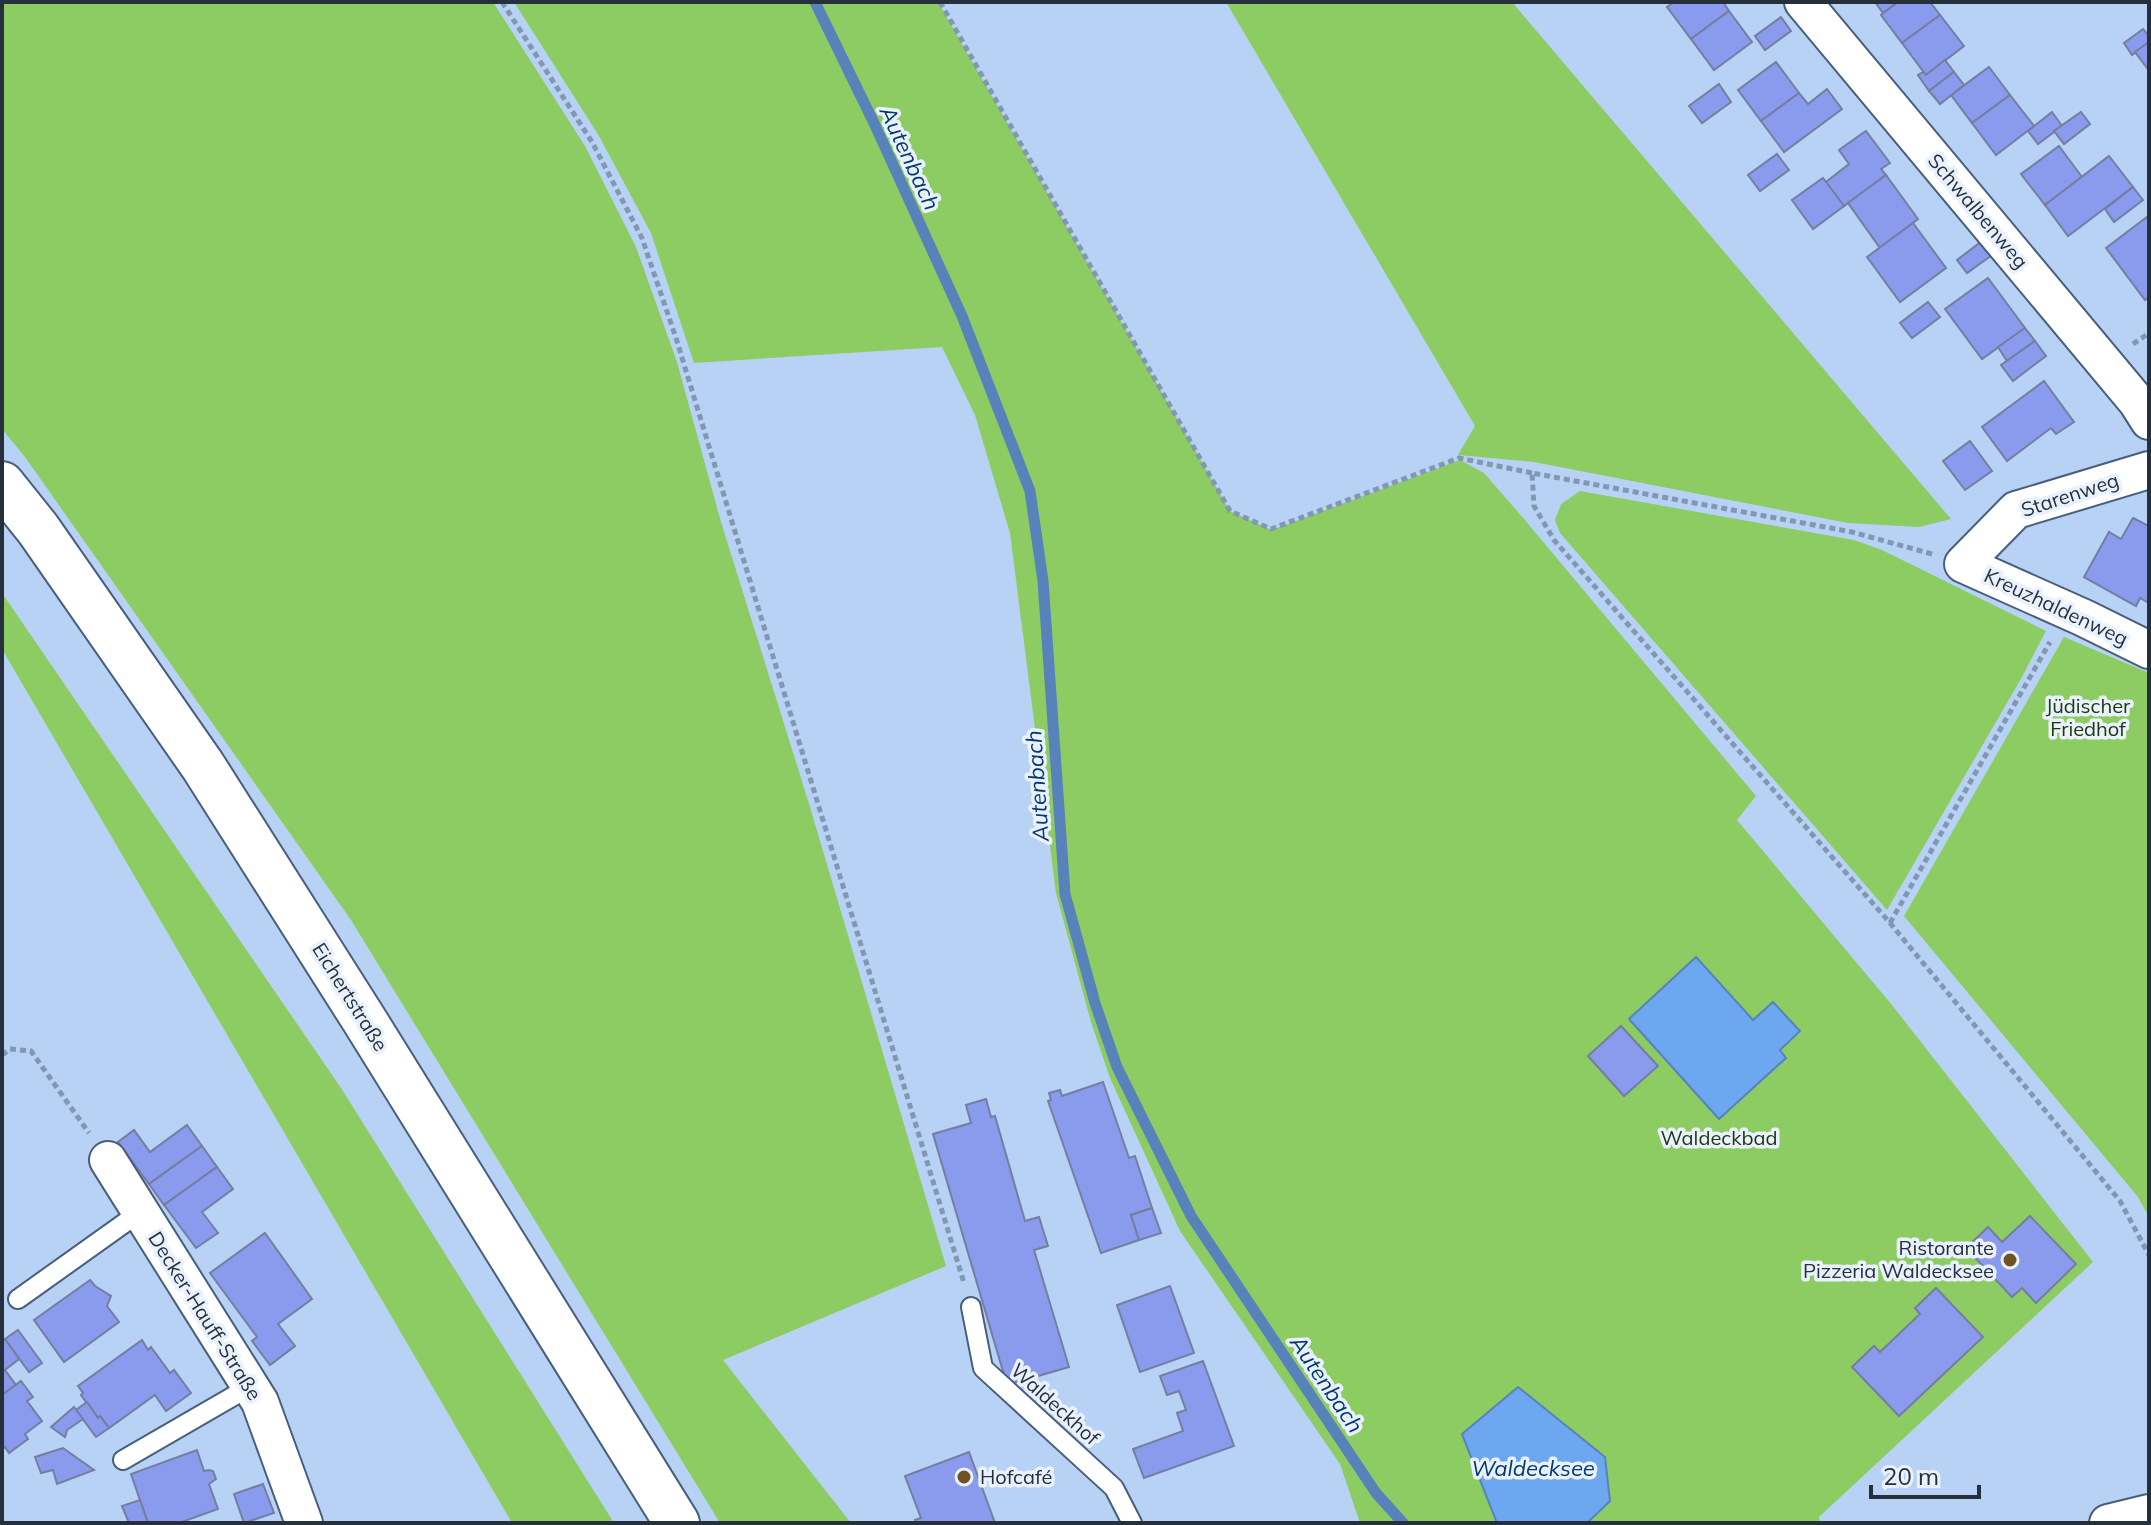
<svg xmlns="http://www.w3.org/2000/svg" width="2151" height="1525" font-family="Mulish,sans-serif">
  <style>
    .green { fill: #8dcc63 }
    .water { fill: #6ca7f0; stroke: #5783ba; stroke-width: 2 }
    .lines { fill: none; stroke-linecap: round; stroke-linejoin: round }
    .stream { stroke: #5783ba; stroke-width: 11 }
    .building { fill: #8a9bee; stroke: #757da1; stroke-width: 2 }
    .service-casing { stroke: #485f7c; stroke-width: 22 }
    .minor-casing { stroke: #485f7c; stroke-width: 40 }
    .tertiary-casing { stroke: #485f7c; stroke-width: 48 }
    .path { stroke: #8297b2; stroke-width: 5; stroke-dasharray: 6 4; stroke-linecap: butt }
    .service { stroke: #fff; stroke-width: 18 }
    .minor { stroke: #fff; stroke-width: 36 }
    .tertiary { stroke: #fff; stroke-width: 44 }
    .poi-dot { fill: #705227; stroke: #e9f1fc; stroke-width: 3 }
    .labels { text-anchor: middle; stroke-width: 7; stroke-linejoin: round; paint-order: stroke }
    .street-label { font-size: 20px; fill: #26303d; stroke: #e9f1fc }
    .park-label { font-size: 20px; fill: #1d360b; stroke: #e9f1fc }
    .poi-label { font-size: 20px; fill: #26303d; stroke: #e9f1fc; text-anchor: end }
    .water-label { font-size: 22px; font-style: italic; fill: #023972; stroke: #e9f1fc }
  </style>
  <rect width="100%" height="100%" fill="#b7d2f4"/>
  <g class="green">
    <polygon points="2,2 493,2 585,146 636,247 677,362 721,522 810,807 946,1266 723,1360 851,1523 720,1523 351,920 25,457 2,429"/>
    <polygon points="514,2 938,2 1230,511 1272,530 1460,460 1484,473 1524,519 1756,796 1737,820 1892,1005 2093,1262 1819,1517 1820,1523 1587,1523 1610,1500 1462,1434 1497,1523 1360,1523 1340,1464 1180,1231 1110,1078 1091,1022 1056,893 1010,533 975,415 942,347 694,363 651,233 599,136"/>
    <polygon points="1226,2 1512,2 1951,519 1919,527 1848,523 1534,462 1458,455 1475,426"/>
    <polygon points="1580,491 1854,540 1882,550 2046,631 2022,677 1887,910 1560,533 1555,520 1561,504"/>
    <polygon points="2,593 341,1088 614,1523 512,1523 2,649"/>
    <polygon points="2064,637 2149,673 2149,1217 2138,1197 1904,916"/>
  </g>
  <g class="water">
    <polygon points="1696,957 1753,1020 1773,1002 1800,1031 1780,1050 1786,1058 1719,1119 1629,1019"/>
    <polygon points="1518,1387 1605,1457 1610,1501 1587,1523 1497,1523 1462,1434"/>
  </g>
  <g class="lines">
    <polyline class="stream" points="815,2 874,123 962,316 1030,491 1043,581 1065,894 1095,1003 1117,1067 1191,1216 1376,1493 1403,1523"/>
  </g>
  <g class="building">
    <polygon points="1674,2 1723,2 1729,11 1691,39 1667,7"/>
    <polygon points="1875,2 1898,2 1883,13"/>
    <polygon points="1898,2 1930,2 1940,15 1902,43 1881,15"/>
    <polygon points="1729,11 1752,42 1714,70 1691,39"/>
    <polygon points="1940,15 1964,46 1926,75 1902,43"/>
    <polygon points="1781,17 1791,31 1765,50 1755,36"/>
    <polygon points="2143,29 2149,36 2149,42 2132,55 2124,43"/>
    <polygon points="2149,42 2149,66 2147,68 2135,52"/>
    <polygon points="1945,60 1954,72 1929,91 1918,75 1923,72 1926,75"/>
    <polygon points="1776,62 1799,93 1761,121 1738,90"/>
    <polygon points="1989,67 2010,95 1972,123 1951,95"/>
    <polygon points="1954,72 1964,85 1940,104 1929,91"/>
    <polygon points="1719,84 1731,102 1702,123 1689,106"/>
    <polygon points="1827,89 1842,109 1784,152 1761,121 1799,93 1808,104"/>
    <polygon points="2010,95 2034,126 1996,155 1972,123"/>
    <polygon points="2052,112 2062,126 2038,144 2028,131"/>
    <polygon points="2081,112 2090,124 2064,144 2054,131"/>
    <polygon points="1866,131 1890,163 1881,169 1886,175 1844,206 1826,182 1849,164 1839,150"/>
    <polygon points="2059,146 2082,177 2045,205 2021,174"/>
    <polygon points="1777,154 1789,170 1760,191 1748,175"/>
    <polygon points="2109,156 2133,187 2068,236 2045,205"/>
    <polygon points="1886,175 1918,219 1880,248 1848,203"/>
    <polygon points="1823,178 1844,206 1813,229 1792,200"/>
    <polygon points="2133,187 2143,200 2114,222 2105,209"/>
    <polygon points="2147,217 2149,220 2149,297 2145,300 2106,248"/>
    <polygon points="1913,223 1946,268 1900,302 1867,257"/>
    <polygon points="1982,241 1992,255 1967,273 1957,260"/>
    <polygon points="1988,278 2025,328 1982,359 1945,309"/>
    <polygon points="1928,302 1940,317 1912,338 1900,323"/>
    <polygon points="2025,328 2035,341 2007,361 1998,347"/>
    <polygon points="2035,341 2046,356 2013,381 2001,365"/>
    <polygon points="2044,381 2074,422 2056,434 2051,428 2007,461 1982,427"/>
    <polygon points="1970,441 1992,471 1965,490 1943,461"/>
    <polygon points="2133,518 2149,526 2149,603 2140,598 2136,606 2084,577 2109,532 2121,539"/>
    <polygon points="1621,1026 1658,1066 1624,1096 1588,1056"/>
    <polygon points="1103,1082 1129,1158 1135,1156 1152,1208 1131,1215 1139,1240 1101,1253 1048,1101 1051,1100 1049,1093 1060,1090 1062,1096"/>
    <polygon points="986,1099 991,1117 995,1116 1025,1221 1039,1217 1048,1246 1034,1250 1069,1367 1007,1385 933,1134 971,1123 966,1105"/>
    <polygon points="187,1125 202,1146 149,1184 118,1142 134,1130 150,1152"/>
    <polygon points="202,1146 217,1167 164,1205 149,1184"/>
    <polygon points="217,1167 233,1189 202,1212 218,1233 196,1248 164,1205"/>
    <polygon points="1152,1208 1161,1233 1139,1240 1131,1215"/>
    <polygon points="2030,1216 2076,1264 2036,1303 2022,1288 2012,1297 1966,1248 1988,1227 2002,1242"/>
    <polygon points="265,1233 312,1299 278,1324 295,1346 270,1365 252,1341 257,1337 210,1273"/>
    <polygon points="90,1280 95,1286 111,1296 107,1306 119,1322 64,1362 34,1320"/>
    <polygon points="1170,1286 1194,1353 1140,1372 1117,1305"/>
    <polygon points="1936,1288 1983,1337 1899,1416 1852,1367 1874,1346 1880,1352 1920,1314 1915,1308"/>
    <polygon points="18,1330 42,1363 29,1372 5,1339"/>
    <polygon points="5,1339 19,1359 5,1370 16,1385 2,1395 2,1342"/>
    <polygon points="142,1340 148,1350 151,1347 170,1373 174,1370 191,1393 166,1411 155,1395 109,1428 100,1416 98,1418 81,1395 83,1393 78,1386"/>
    <polygon points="1203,1361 1234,1446 1144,1478 1133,1449 1183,1431 1177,1413 1186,1410 1179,1391 1167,1395 1160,1376"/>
    <polygon points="21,1381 33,1397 27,1401 42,1421 25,1434 28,1439 9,1453 5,1447 2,1450 2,1395"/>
    <polygon points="87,1402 98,1418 100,1416 109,1428 96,1437 76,1410"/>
    <polygon points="74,1407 83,1419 67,1430 65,1437 51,1427"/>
    <polygon points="63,1448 94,1470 57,1484 53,1470 41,1473 35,1457"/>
    <polygon points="197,1450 204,1471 209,1470 213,1471 216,1479 209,1484 218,1509 179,1523 148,1523 131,1474"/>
    <polygon points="969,1452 995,1523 916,1523 915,1520 921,1518 905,1476"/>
    <polygon points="263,1484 274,1513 244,1523 234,1494"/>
    <polygon points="140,1500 148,1523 129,1523 122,1506"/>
  </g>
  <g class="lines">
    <g class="service-casing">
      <g id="service">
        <polyline points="18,1299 140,1212"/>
        <polyline points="971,1307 983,1368 1114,1488 1132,1523"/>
        <polyline points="123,1460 251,1386"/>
      </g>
    </g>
    <g class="minor-casing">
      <g id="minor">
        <polyline points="1803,2 2137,402 2149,421"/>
        <polyline points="2149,470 2016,510 1963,564 2084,618 2149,650"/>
        <polyline points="108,1160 260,1402 304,1523"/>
        <polyline points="2108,1523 2149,1513"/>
      </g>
    </g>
    <g class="tertiary-casing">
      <polyline id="tertiary" points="2,484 38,529 203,766 363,1018 677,1523"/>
    </g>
    <g class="path">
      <polyline points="502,2 592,142 642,238 676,338 964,1283"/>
      <polyline points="940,2 1230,511 1271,529 1459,458 1532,473"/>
      <polyline points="2133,344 2149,333"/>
      <polyline points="1932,554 1852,532 1532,473 1534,506 1554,540 1890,923 2120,1201 2149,1255"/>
      <polyline points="1890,923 2050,642"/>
      <polyline points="2,1055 10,1049 31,1051 89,1133"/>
    </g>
    <use href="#service" class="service"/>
    <use href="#minor" class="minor"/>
    <use href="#tertiary" class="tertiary"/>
  </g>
  <g class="poi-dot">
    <circle cx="2010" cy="1260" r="8"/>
    <circle cx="964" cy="1477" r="8"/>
  </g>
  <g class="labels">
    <g class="street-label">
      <text transform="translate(1978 211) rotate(50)" y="7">Schwalbenweg</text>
      <text transform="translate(2070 495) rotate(-18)" y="7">Starenweg</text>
      <text transform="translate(2056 607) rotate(25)" y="7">Kreuzhaldenweg</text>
      <text transform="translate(350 997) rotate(58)" y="7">Eichertstraße</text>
      <text transform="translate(205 1316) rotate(58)" y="7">Decker-Hauff-Straße</text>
      <text transform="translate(1055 1404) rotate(42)" y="7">Waldeckhof</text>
    </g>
    <g class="park-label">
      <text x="2088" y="713">Jüdischer<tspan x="2088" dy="23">Friedhof</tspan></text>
      <text x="1719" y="1145">Waldeckbad</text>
    </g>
    <g class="poi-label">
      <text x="1994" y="1255">Ristorante<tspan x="1994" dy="23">Pizzeria Waldecksee</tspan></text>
      <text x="980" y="1484" text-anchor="start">Hofcafé</text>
    </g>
    <g class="water-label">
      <text transform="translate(910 158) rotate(65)" y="8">Autenbach</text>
      <text transform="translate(1037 786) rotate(-94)" y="8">Autenbach</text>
      <text transform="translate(1327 1384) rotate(56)" y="8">Autenbach</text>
      <text x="1533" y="1476">Waldecksee</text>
    </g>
  </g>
  <rect width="2151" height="1525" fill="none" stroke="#26303d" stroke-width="8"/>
  <path d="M1871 1485v12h108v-12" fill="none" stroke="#26303d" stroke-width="4"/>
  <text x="1883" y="1485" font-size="24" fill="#26303d" stroke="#e9f1fc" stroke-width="6" paint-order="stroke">20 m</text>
</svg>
